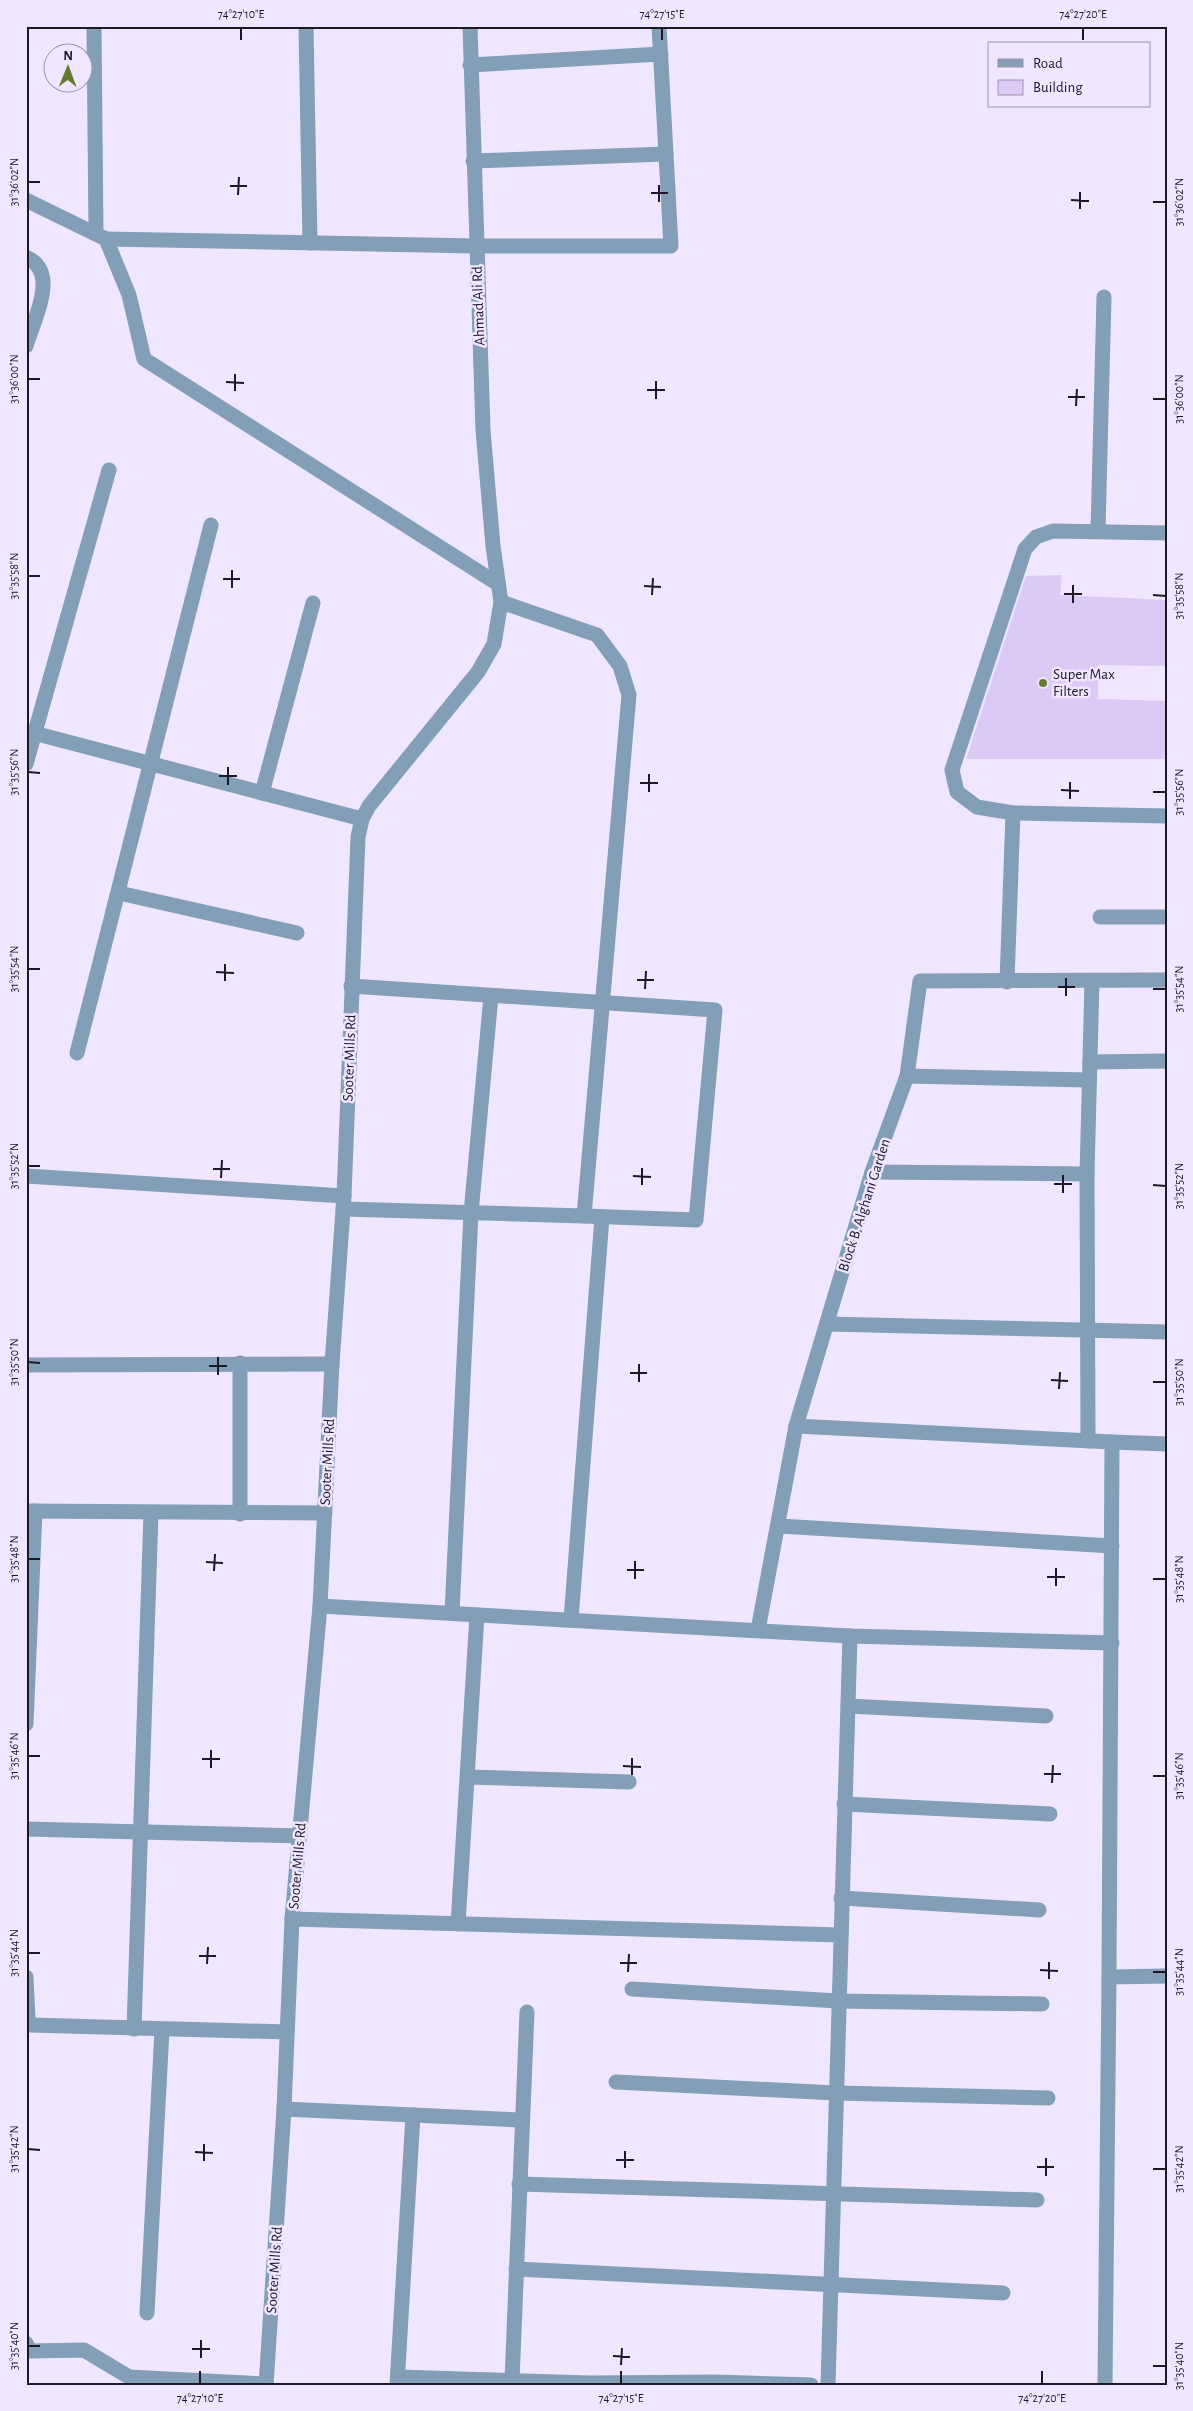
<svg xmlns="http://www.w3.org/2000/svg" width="1193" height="2411" font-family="'Alegreya Sans',sans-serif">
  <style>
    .building { fill: #dbc9f6 }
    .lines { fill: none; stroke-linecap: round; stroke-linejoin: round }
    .minor { stroke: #829fb7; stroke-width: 15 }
    .ticks { fill: none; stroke: #1e1826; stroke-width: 2 }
    .poi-dot { fill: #657c2e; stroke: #f0e6ff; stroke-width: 2 }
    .labels { text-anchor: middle; stroke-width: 5; stroke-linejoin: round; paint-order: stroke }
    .street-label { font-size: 15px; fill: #1e1826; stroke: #f0e6ff }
    .poi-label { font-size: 15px; fill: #1e1826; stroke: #f0e6ff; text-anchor: start }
    .neatline { fill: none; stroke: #1e1826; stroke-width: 2 }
    .ticks-label { font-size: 12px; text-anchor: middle; fill: #1e1826 }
  </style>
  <rect width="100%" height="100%" fill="#f0e6ff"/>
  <polygon class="building" points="1062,575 1060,595 1167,600 1167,666 1098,665 1098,699 1167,701 1167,759 966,759 1026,576"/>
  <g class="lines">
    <g class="minor">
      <polyline points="94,26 96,234"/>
      <polyline points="306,26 310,243"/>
      <polyline points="470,65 661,54"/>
      <polyline points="473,161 666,154"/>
      <polyline points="26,200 106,239 129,295 144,359 498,584"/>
      <polyline points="106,239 476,246 671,246 659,26"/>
      <path d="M26 257C60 272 34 319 26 346"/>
      <polyline points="1098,531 1104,297"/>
      <polyline points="1167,533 1053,531 1036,537 1025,549 952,770 957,792 977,807 1013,813 1167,816"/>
      <polyline points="26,731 362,819"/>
      <polyline points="26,764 109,470"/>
      <polyline points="262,793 313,603"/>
      <polyline points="119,893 297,933"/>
      <polyline points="1100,917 1167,917"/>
      <polyline points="1007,982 1013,813"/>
      <polyline points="351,986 715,1010 696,1220 584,1216"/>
      <polyline points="77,1053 211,525"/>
      <polyline points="1090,1062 1167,1061"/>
      <polyline points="907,1076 1089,1080"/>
      <polyline points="872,1172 1087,1174"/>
      <polyline points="26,1176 344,1196"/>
      <polyline points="343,1209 584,1216 629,695 620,666 597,635 501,602"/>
      <polyline points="827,1324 1167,1332"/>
      <polyline points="26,1365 332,1364"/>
      <polyline points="796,1426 1112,1442 1109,1977"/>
      <polyline points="1088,1441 1087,1174 1092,981"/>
      <polyline points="1112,1442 1167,1444"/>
      <polyline points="26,1511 325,1513"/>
      <polyline points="240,1514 240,1363"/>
      <polyline points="779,1526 1112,1546"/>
      <polyline points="320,1606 850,1636 1112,1643"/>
      <polyline points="452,1613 471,1213 491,996"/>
      <polyline points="571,1620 602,1217"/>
      <polyline points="758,1630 796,1426 872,1172 907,1076 920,981 1167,980"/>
      <polyline points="848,1706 1046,1716"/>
      <polyline points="26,1724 35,1511"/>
      <polyline points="469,1777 629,1782"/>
      <polyline points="844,1804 1050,1814"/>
      <polyline points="26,1829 300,1836"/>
      <polyline points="841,1898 1039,1910"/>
      <polyline points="292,1919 840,1935"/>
      <polyline points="458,1924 477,1615"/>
      <polyline points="26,1977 28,2018 30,2025 287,2032"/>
      <polyline points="632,1989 838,2001 1042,2004"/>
      <polyline points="134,2029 151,1513"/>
      <polyline points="616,2082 836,2093 1048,2098"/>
      <polyline points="284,2109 521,2120"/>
      <polyline points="519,2184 1037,2200"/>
      <polyline points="516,2269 1003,2293"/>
      <polyline points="147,2313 162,2030"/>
      <polyline points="26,2343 30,2351 84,2350 129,2377 266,2384"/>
      <polyline points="398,2377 590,2383 714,2382 811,2385"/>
      <polyline points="512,2381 527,2012"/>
      <polyline points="266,2385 284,2109 292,1919 320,1606 332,1364 344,1196 358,837 362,819 369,806 478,672 494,644 501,602 493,546 483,430 470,26"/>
      <polyline points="397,2385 413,2115"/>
      <polyline points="828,2385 850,1636"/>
      <polyline points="1105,2385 1109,1977 1167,1976"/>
    </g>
  </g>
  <path class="ticks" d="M241 40V28M662 40V28M1083 40V28M28 182H40M230 186H247M651 193H668M238 195 239 177M1071 200 1089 201M659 202V185M1153 202H1166M1080 209V192M28 379H40M226 382 244 383M647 390H665M235 391V374M1068 397H1085M656 399V381M1153 399H1166M1076 406 1077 389M28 576H40M223 579H240M644 586 661 587M232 588V570M1064 594H1082M652 595 653 578M1153 595 1166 596M1073 603V585M28 772 40 773M219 776H237M640 783H658M228 785V767M1061 790 1079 791M649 792V774M1153 792H1166M1070 799V782M28 969H40M216 972 234 973M637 980H654M225 981V964M1058 987H1075M645 989 646 971M1153 989H1166M1066 996V978M28 1166H40M213 1169H230M633 1176 651 1177M221 1178 222 1160M1054 1184H1072M642 1185V1168M1153 1185 1166 1186M1063 1193V1175M28 1362 40 1363M209 1366H227M630 1373H647M218 1375V1357M1051 1380 1068 1381M639 1382V1364M1153 1382H1166M1059 1389 1060 1372M28 1559H40M206 1562 223 1563M627 1570H644M214 1571 215 1554M1047 1577H1065M635 1579V1561M1153 1579H1166M1056 1586V1568M28 1756H40M202 1759H220M623 1766 641 1767M211 1768V1750M1044 1774H1061M632 1775V1758M1153 1776H1166M1052 1783 1053 1765M28 1953H40M199 1956H216M620 1963H637M207 1964 208 1947M1040 1970 1058 1971M628 1972 629 1954M1153 1972H1166M1049 1979V1962M28 2149 40 2150M195 2152 213 2153M616 2160H634M204 2161V2144M1037 2167H1054M625 2168V2151M1153 2169H1166M1046 2176V2158M28 2346H40M192 2349H210M613 2356 630 2357M201 2358V2340M621 2365 622 2348M1153 2366H1166M200 2384V2371M621 2384V2371M1042 2384V2371"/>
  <circle class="poi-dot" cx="1043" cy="683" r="5"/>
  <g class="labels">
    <g class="street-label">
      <text transform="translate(478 306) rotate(-92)" y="5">Ahmad Ali Rd</text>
      <text transform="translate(349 1058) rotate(-88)" y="5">Sooter Mills Rd</text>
      <text transform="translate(864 1205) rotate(-72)" y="5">Block B, Alghani Garden</text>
      <text transform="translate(327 1462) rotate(-87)" y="5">Sooter Mills Rd</text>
      <text transform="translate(297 1866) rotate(-85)" y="5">Sooter Mills Rd</text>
      <text transform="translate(274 2270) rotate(-86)" y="5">Sooter Mills Rd</text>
    </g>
    <g class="poi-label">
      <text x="1053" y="679">Super Max<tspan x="1053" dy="17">Filters</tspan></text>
    </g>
  </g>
  <rect width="1193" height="2411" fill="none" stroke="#f0e6ff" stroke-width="55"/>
  <rect x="988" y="42" width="162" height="65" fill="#f0e6ff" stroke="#9c94a8"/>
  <rect x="998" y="59" width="25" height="8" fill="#829fb7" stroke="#9c94a8"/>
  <text x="1033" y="68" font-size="15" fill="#1e1826">Road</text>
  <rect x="998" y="80" width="25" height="15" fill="#dbc9f6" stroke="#9c94a8"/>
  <text x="1033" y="92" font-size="15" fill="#1e1826">Building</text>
  <g transform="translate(68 68) rotate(1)"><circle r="24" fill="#f0e6ff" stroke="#9c94a8"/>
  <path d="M0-4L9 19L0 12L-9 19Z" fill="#657c2e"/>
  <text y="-8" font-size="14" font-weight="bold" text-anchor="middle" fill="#1e1826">N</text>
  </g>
  <rect x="28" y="28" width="1138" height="2356" class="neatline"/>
  <g class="ticks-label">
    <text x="241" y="18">74°27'10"E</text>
    <text x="662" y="18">74°27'15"E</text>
    <text x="1083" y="18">74°27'20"E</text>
    <text transform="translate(14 182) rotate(-90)" y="4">31°36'02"N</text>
    <text transform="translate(1179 202) rotate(-90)" y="4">31°36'02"N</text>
    <text transform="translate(14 379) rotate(-90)" y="4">31°36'00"N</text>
    <text transform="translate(1179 399) rotate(-90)" y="4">31°36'00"N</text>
    <text transform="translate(14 576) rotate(-90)" y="4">31°35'58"N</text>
    <text transform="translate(1179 596) rotate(-90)" y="4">31°35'58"N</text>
    <text transform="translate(14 772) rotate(-90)" y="4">31°35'56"N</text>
    <text transform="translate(1179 792) rotate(-90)" y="4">31°35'56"N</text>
    <text transform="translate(14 969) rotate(-90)" y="4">31°35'54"N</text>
    <text transform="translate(1179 989) rotate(-90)" y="4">31°35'54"N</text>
    <text transform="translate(14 1166) rotate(-90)" y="4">31°35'52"N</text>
    <text transform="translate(1179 1186) rotate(-90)" y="4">31°35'52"N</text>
    <text transform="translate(14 1362) rotate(-90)" y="4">31°35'50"N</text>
    <text transform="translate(1179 1382) rotate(-90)" y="4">31°35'50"N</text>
    <text transform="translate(14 1559) rotate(-90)" y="4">31°35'48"N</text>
    <text transform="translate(1179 1579) rotate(-90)" y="4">31°35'48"N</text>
    <text transform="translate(14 1756) rotate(-90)" y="4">31°35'46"N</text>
    <text transform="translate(1179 1776) rotate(-90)" y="4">31°35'46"N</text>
    <text transform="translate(14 1953) rotate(-90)" y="4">31°35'44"N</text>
    <text transform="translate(1179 1972) rotate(-90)" y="4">31°35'44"N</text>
    <text transform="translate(14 2149) rotate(-90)" y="4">31°35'42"N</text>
    <text transform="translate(1179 2169) rotate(-90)" y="4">31°35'42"N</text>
    <text transform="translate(14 2346) rotate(-90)" y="4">31°35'40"N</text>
    <text transform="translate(1179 2366) rotate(-90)" y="4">31°35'40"N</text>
    <text x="200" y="2402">74°27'10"E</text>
    <text x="621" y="2402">74°27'15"E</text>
    <text x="1042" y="2402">74°27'20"E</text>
  </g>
</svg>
